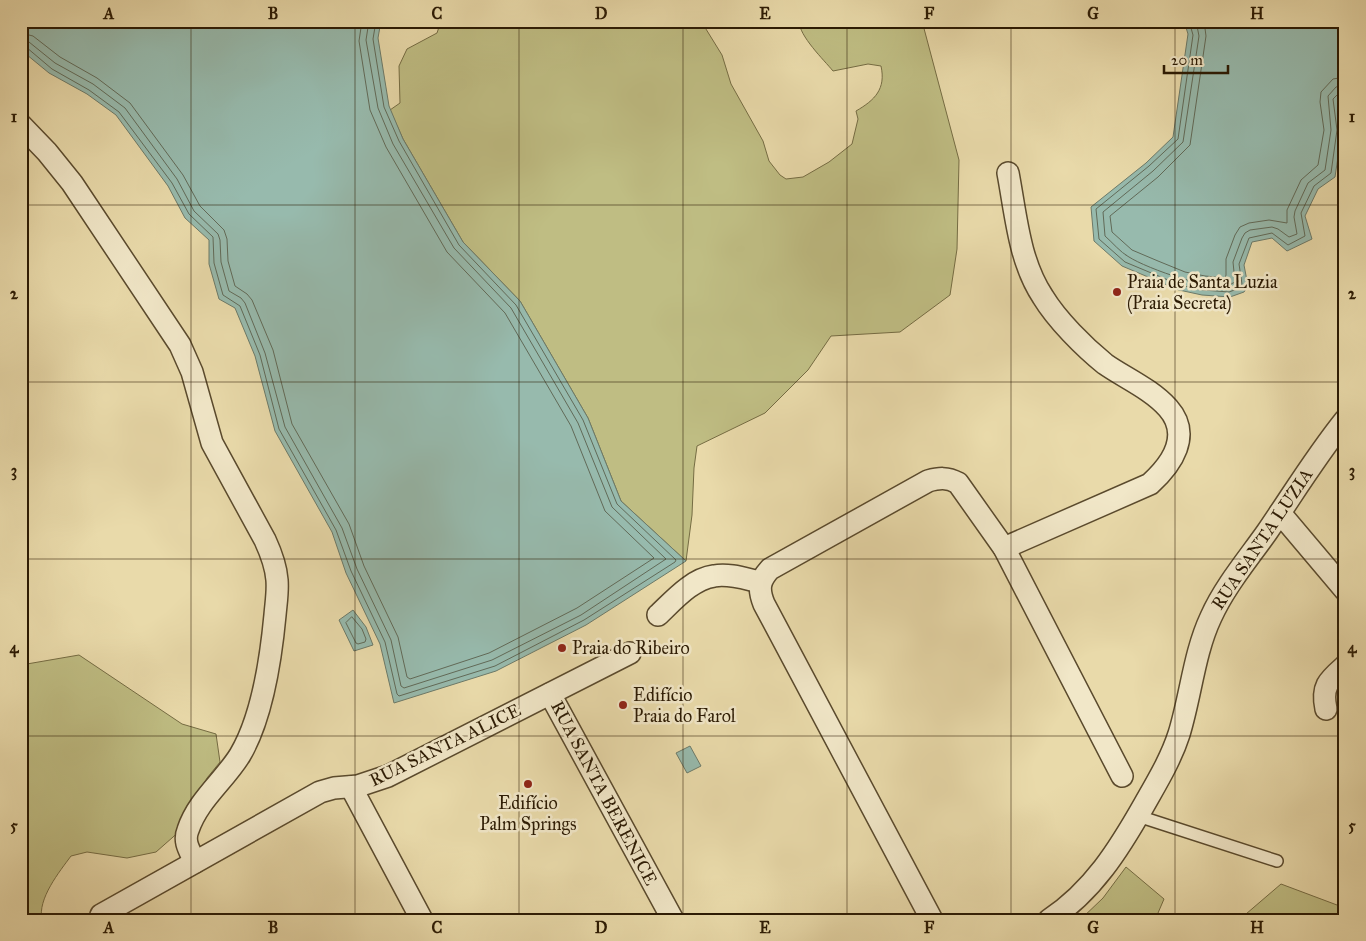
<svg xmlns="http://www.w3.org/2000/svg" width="1366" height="941" font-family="'IM FELL Great Primer',serif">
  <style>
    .green { fill: #bfbd83; stroke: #756c43 }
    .water { fill: #97baad; stroke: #6c7a69 }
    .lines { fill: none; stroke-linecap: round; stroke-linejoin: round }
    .shore { stroke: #616a58; stroke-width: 1 }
    .lane-casing { stroke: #5a4a2d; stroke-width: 14 }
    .street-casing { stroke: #5a4a2d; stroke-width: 24 }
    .lane { stroke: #f1e7c8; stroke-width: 11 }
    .street { stroke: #f1e7c8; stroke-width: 21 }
    .grid { fill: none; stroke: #2b1a03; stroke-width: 1; stroke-opacity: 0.55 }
    .poi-dot { fill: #8f2418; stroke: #f1e7c8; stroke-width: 2 }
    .labels { text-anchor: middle; stroke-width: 5; stroke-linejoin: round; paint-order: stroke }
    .poi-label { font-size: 18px; fill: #2b1a03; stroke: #f1e7c8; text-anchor: start }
    .street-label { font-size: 18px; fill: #2b1a03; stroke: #f1e7c8 }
    .neatline { fill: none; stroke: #2b1a03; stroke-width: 2 }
    .grid-label { font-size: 16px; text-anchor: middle; font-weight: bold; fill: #2b1a03 }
  </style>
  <rect width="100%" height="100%" fill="#e9daaa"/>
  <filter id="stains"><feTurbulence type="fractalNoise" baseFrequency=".004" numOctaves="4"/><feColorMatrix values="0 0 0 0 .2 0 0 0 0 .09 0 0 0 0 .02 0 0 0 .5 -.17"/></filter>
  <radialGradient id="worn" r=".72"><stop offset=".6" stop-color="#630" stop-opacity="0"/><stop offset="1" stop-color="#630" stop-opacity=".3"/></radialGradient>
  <g class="green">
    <path d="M441 21H701L722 55 731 84 763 141 769 161 780 175 786 179 803 177 829 162 852 144 858 119 856 111C875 100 886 89 881 66L868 64 833 71C824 60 799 36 799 21H922L959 160 957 249 950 295 900 332 831 336 808 370 765 413 697 446 694 468 692 515 686 561 621 501 588 418 520 301 463 242 403 139 390 110 400 103 399 66 407 49 437 33Z"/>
    <path d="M79 655 182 724 216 734 220 762 207 778 181 830 156 852 127 858 87 852 71 856C60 871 37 899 42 920H21V665Z"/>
    <polygon points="1126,867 1164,899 1155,920 1080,920 1103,898"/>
    <polygon points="1281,884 1345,908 1345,920 1239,920"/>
  </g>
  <g class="water">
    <polygon points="21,21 381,21 378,38 389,106 403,139 463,242 520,301 588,418 621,501 686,561 586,625 496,671 394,703 380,644 346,573 332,532 275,431 255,356 235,308 219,299 209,264 209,240 185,218 168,186 116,115 87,94 49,73 21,50"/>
    <polygon points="1184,21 1345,21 1345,94 1338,100 1342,130 1335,177 1318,189 1305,216 1312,239 1287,251 1272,238 1252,242 1244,265 1248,286 1244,292 1230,297 1202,295 1179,290 1122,266 1094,241 1091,207 1146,163 1173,137 1188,34"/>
    <polygon points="353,610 366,627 373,645 354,651 339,620"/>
    <polygon points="690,746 701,766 687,773 676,753"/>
  </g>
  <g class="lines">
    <g class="shore">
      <polyline points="1189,21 1193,35 1178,139 1149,166 1096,209 1099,239 1125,262 1180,285 1203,290 1229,292 1240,288 1242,284 1239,264 1249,238 1272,233 1288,245 1305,236 1301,213 1314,186 1331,173 1337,130 1333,99 1340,92 1345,90"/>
      <path d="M1196 21 1199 36 1183 142 1153 171 1103 212 1105 236C1113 243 1120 252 1129 257 1146 268 1218 295 1235 282L1233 262 1242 238 1245 233 1250 230 1272 227 1278 229 1289 237 1297 234 1294 217 1295 211 1308 183 1325 170 1331 130 1328 96 1336 87 1345 84"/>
      <polyline points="1204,21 1206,36 1190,145 1158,177 1110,216 1112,232 1132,250 1158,261 1185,272 1205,276 1225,278 1226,275 1226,259 1235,235 1240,227 1249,223 1269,220 1287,223 1287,210 1301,180 1318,165 1324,130 1320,102 1321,92 1333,79 1345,77"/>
      <polyline points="21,33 33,36 60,57 97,78 130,103 183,175 200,206 224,230 227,239 228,261 235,286 247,294 252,300 273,350 292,424 349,524 364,566 398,637 407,677 410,679 489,653 577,608 654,558 605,511 571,426 505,313 447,252 386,147 370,110 359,41 362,21"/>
      <polyline points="21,40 29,42 55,63 93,84 125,108 177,179 194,211 218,234 220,240 221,262 229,291 241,298 245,303 265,353 285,427 342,528 357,569 391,640 401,686 404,688 492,660 581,615 666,559 612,507 578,423 511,308 454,248 393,144 378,108 366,40 369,21"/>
      <polyline points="21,47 26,47 52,69 89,90 119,112 172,183 189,214 213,237 214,263 223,295 240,306 260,355 279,429 336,530 351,571 385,642 397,694 399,696 495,666 584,620 675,562 676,560 617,504 583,420 516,305 459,245 399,141 384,107 373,39 376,21"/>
      <polygon points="352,617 362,629 366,639 365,642 358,644 356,643 346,623"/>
    </g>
    <g class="lane-casing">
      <polyline id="lane" points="1138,816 1277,861"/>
    </g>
    <g class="street-casing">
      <g id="street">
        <path d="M21 125 47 152 72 183 180 345 192 372 212 443 265 540C271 553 276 566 277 580 278 592 276 603 275 615 271 658 262 718 240 755 224 781 198 800 188 830 183 842 190 851 195 862"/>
        <polyline points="1280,513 1345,590"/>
        <path d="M1004 548 1150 484C1172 464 1192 435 1168 408 1151 389 1125 378 1105 364 1084 347 1057 320 1043 297 1019 261 1016 215 1008 173"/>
        <path d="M658 615C674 600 692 579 714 576 729 573 746 579 760 582"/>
        <polyline points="550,694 673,920"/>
        <path d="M1326 709C1321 686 1329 680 1345 666"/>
        <polyline points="351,787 422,920"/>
        <polyline points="101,915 320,792 334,788 358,786 388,776 630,653"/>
        <path d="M932 920 764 604C758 589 759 581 770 569L928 481C939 478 947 477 958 483L1004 548 1122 776"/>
        <path d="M1049 920C1093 891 1119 849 1144 805 1157 782 1171 759 1179 734 1191 695 1194 653 1211 617 1225 586 1248 559 1267 532 1293 494 1316 456 1345 420"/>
      </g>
    </g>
    <use href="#lane" class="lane"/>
    <use href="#street" class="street"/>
  </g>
  <path class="grid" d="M191 21V920M355 21V920M519 21V920M683 21V920M847 21V920M1011 21V920M1175 21V920M21 205H1345M21 382H1345M21 559H1345M21 736H1345"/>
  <g class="poi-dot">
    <circle cx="1117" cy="292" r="5"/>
    <circle cx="562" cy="648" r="5"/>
    <circle cx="623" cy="705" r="5"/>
    <circle cx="528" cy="784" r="5"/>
  </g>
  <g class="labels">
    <g class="poi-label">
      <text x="1127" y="288">Praia de Santa Luzia<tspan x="1127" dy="21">(Praia Secreta)</tspan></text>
      <text x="572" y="654">Praia do Ribeiro</text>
      <text x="633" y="701">Edifício<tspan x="633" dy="21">Praia do Farol</tspan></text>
      <text x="528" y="809" text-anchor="middle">Edifício<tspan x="528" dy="21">Palm Springs</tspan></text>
    </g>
    <g class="street-label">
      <text transform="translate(1262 539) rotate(-56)" y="6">RUA SANTA LUZIA</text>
      <text transform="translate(445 745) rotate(-26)" y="6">RUA SANTA ALICE</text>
      <text transform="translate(604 793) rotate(62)" y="6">RUA SANTA BERENICE</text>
    </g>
  </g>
  <rect width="1366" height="941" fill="none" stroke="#e9daaa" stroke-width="55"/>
  <path d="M1164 65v8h64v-8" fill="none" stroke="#2b1a03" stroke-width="2.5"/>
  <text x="1171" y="65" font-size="15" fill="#2b1a03" stroke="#f1e7c8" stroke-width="4" paint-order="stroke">20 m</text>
  <rect x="28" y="28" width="1310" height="886" class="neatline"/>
  <g class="grid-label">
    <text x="109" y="19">A</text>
    <text x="273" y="19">B</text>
    <text x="437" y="19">C</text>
    <text x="601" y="19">D</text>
    <text x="765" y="19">E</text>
    <text x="929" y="19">F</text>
    <text x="1093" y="19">G</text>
    <text x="1257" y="19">H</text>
    <text x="14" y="122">1</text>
    <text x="1352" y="122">1</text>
    <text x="14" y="299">2</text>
    <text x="1352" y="299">2</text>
    <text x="14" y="476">3</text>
    <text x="1352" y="476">3</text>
    <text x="14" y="653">4</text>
    <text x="1352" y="653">4</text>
    <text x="14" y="831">5</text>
    <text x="1352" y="831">5</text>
    <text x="109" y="933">A</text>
    <text x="273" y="933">B</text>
    <text x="437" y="933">C</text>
    <text x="601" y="933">D</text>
    <text x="765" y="933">E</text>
    <text x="929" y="933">F</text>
    <text x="1093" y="933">G</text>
    <text x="1257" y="933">H</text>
  </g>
  <rect width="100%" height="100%" filter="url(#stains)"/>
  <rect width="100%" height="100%" fill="url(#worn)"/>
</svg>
